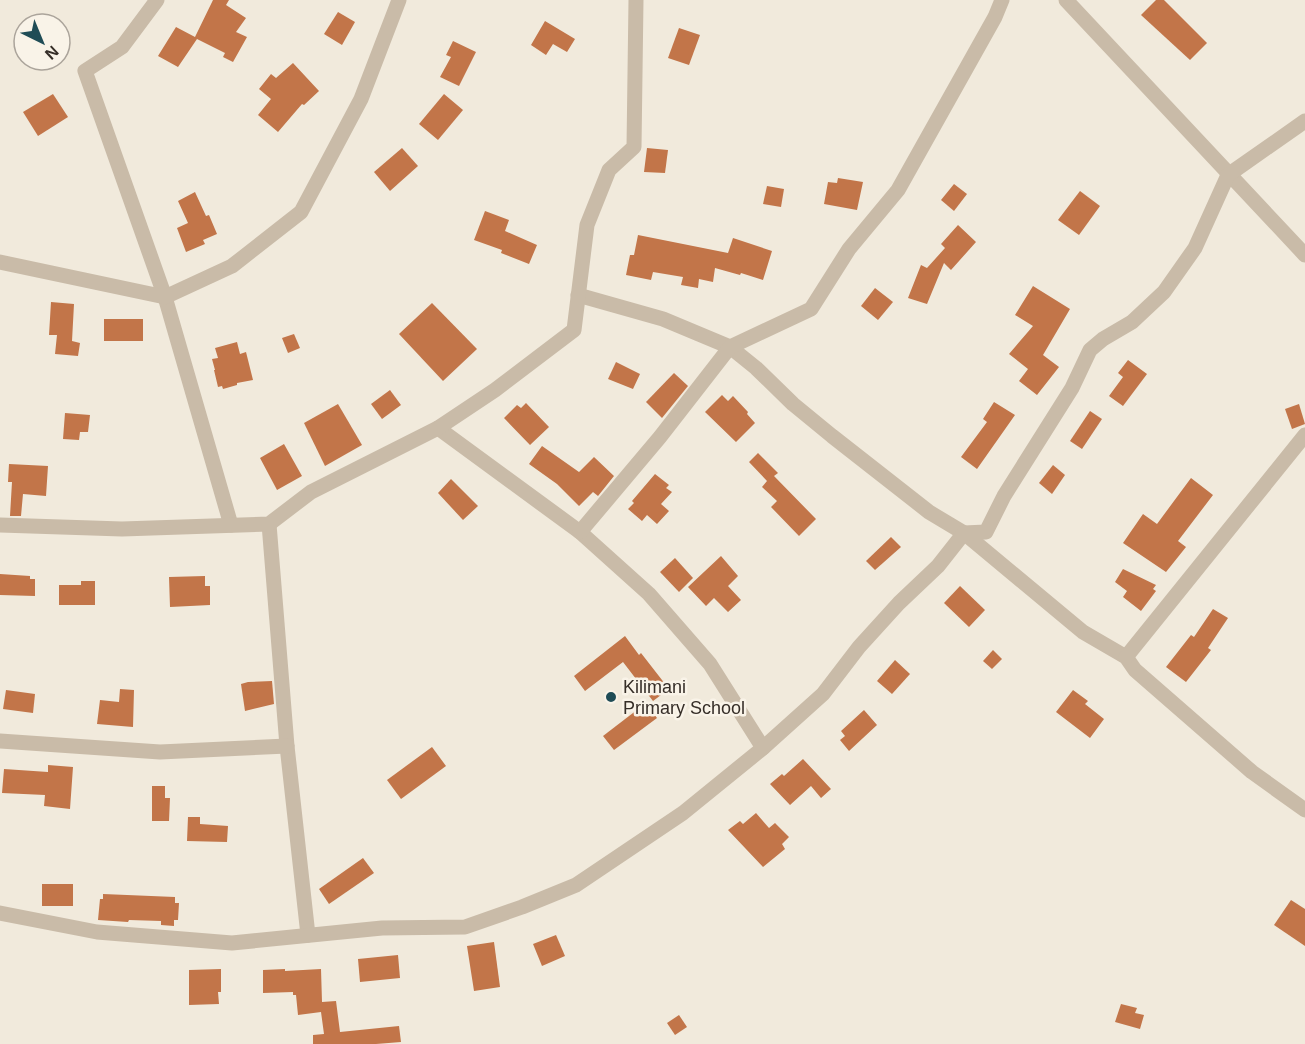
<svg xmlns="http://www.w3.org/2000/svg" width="1305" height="1044" font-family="Helvetica,sans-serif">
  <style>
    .building { fill: #c27549 }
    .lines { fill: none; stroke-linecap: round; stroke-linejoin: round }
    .minor { stroke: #c9bba8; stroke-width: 15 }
    .poi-dot { fill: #1f4c56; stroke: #f9f3e8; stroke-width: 2 }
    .labels { text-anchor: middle; stroke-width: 5; stroke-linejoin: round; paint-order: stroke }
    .poi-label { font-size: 18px; fill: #362e28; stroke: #f9f3e8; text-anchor: start }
  </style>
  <rect width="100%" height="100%" fill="#f1eadc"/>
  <g class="building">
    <polygon points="213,0 229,0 226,5 246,18 236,32 247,37 233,62 223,57 225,53 197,39 178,67 158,56 176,27 195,37"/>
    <polygon points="1156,0 1164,0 1207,43 1190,60 1141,15"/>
    <polygon points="338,12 355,22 342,45 324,34"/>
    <polygon points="545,21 575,39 567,52 553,44 546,55 531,45"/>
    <polygon points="679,28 700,35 689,65 668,58"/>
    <polygon points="453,41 476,52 459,86 440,77 451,57 446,55"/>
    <polygon points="293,63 319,91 304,105 302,104 278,132 258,115 271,99 259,89 271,74 276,78"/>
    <polygon points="53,94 68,117 38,136 23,112"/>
    <polygon points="444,94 463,110 438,140 419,124"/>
    <polygon points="402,148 418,166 390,191 374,172"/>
    <polygon points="647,148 668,150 665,173 644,172"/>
    <polygon points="838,178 863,182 857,210 824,204 828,182 837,183"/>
    <polygon points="954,184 967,194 954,211 941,200"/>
    <polygon points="767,186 784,189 781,207 763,204"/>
    <polygon points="1080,191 1100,206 1079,235 1058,220"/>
    <polygon points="195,192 206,216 209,215 217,234 203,240 205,244 186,252 177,228 188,223 178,201"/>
    <polygon points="485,211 509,220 505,231 537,245 529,264 501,253 502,250 474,240"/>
    <polygon points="958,225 976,242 951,270 944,263 927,304 908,298 921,265 927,268 945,248 941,244"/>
    <polygon points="638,235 728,253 733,238 772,251 763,280 741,273 740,275 715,268 713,282 699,279 698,288 681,285 683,277 653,272 651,280 626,275 630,255 634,255"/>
    <polygon points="1033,286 1070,309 1043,355 1059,367 1037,395 1019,381 1028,369 1009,354 1033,326 1015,315"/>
    <polygon points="875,288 893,302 878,320 861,306"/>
    <polygon points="51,302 74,304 72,341 80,343 78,356 55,354 57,335 49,335"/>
    <polygon points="432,303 477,349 443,381 399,334"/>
    <rect x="104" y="319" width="39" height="22"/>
    <polygon points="294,334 300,348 288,353 282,338"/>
    <polygon points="237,342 240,354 246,352 253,380 237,383 237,385 223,389 222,386 218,387 214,370 215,370 212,359 218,358 215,348"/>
    <polygon points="1128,360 1147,374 1123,406 1109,396 1123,377 1118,373"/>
    <polygon points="616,362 640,374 633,389 608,379"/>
    <polygon points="674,373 688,386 662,418 646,402"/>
    <polygon points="390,390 401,405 382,419 371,404"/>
    <polygon points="722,395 728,401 733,396 748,412 747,414 755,423 736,442 705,412"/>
    <polygon points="994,402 1015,415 977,469 961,457 987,422 983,419"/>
    <polygon points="526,403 549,427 530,445 504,418 517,405 521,408"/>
    <polygon points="338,404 362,445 325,466 304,423"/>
    <polygon points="1299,404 1305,424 1292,429 1285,409"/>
    <polygon points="1090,411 1102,419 1082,449 1070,441"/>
    <polygon points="65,413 90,415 88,432 80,432 79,440 63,439"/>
    <polygon points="284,444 302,476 277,490 260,458"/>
    <polygon points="542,446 579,472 594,457 614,476 598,496 593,492 579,506 557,484 529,464"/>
    <polygon points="758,453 778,473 774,476 816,519 799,536 771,507 777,501 762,487 767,481 749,462"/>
    <polygon points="9,464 48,466 46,496 23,494 21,516 10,516 12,482 8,482"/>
    <polygon points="1053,465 1065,475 1052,494 1039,483"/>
    <polygon points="655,474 669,485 666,488 672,492 661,504 669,511 657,524 647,515 642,521 628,509 634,503 632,501"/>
    <polygon points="1191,478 1213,495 1178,541 1186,547 1166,572 1123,543 1143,514 1157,524"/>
    <polygon points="451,479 478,506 463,520 438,493"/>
    <polygon points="891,537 901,547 875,570 866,561"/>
    <polygon points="721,556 738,576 728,586 741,600 728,612 714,598 706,606 688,587"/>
    <polygon points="675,558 693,578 679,592 660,572"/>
    <polygon points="1123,569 1156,585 1153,589 1156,591 1141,611 1123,597 1127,591 1115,582"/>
    <polygon points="0,574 30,576 30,579 35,579 35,596 0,595"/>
    <polygon points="205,576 205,586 210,586 210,605 170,607 169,577"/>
    <polygon points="81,581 95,581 95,605 59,605 59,585 81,585"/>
    <polygon points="960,586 985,610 969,627 944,603"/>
    <polygon points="1213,609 1228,618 1208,648 1211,650 1186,682 1166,667 1191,635 1194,637"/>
    <polygon points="625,636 639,655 641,653 669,689 653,701 623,662 585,691 574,676"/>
    <polygon points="993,650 1002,659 992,669 983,661"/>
    <polygon points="895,660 910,674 892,694 877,681"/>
    <polygon points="272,681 274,704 245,711 241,684 248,682"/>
    <polygon points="120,689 134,690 133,727 97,724 100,700 119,702"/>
    <polygon points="6,690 35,694 33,713 3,709"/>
    <polygon points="1073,690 1088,701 1085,704 1104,719 1090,738 1056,712"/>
    <polygon points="646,703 657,718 614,750 603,736"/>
    <polygon points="864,710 877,725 849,751 840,740 845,736 841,731"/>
    <polygon points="432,747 446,766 401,799 387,780"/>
    <polygon points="803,759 831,789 821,798 811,786 790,805 770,784 782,774 784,776"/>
    <polygon points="48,765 73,767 70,809 44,806 45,795 2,793 4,769 48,772"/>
    <polygon points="152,786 165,786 165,798 170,798 169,821 152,821"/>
    <polygon points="756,813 769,828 775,823 789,837 782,844 785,849 763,867 728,830 740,821 743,824"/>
    <polygon points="188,817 200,817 200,824 228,826 227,842 187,841"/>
    <polygon points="363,858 374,873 329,904 319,889"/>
    <rect x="42" y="884" width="31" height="22"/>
    <polygon points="103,894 175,897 175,903 179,903 178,920 174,920 174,926 161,925 161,921 129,920 128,922 98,920 100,899 103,899"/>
    <polygon points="1291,900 1305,909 1305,946 1274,925"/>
    <polygon points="556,935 565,956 542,966 533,944"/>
    <polygon points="494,942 500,987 474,991 467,946"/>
    <polygon points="398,955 400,978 360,982 358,959"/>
    <polygon points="221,969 221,992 218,992 219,1004 189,1005 189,970"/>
    <polygon points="285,969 285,971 321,969 322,1002 336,1001 340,1032 399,1026 401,1042 376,1044 313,1044 313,1035 324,1034 321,1012 298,1015 296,995 293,995 293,992 263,993 263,970"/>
    <polygon points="1121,1004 1137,1008 1135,1013 1144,1015 1140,1029 1115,1022"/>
    <polygon points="679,1015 687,1027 675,1035 667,1023"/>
  </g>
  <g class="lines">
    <g class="minor">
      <polyline points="157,0 122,47 85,71 165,297 231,525"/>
      <polyline points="1066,0 1305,255"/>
      <polyline points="0,262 165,297 232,266 301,212 361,99 399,0"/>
      <polyline points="578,295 663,319 730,347 756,368 793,404 832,436 929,512 964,533 1083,632 1126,657 1135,670 1252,772 1305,810"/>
      <polyline points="438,428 580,532 649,594 710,664 763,748"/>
      <polyline points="269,524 287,746 308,935"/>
      <polyline points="0,525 122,529 269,524 311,492 438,428 495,390 574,330 587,225 609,170 634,147 636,0"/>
      <polyline points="580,532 660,437 730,347 811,309 849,249 898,190 995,17 1002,0"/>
      <polyline points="1126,657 1305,435"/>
      <polyline points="0,741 160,752 287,746"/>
      <polyline points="0,913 97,932 232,943 382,928 465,927 522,907 576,885 683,813 763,748 823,694 859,647 899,603 938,566 964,533 986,532 1004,496 1072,388 1090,350 1103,339 1132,322 1164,292 1195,248 1228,175 1305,121"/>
    </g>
  </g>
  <circle class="poi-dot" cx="611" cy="697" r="6"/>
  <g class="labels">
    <g class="poi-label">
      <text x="623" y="693">Kilimani<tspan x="623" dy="21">Primary School</tspan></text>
    </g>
  </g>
  <g transform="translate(42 42) rotate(137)"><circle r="28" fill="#f9f3e8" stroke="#aba49b" stroke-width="1.5"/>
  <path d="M0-4.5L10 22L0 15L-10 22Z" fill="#1f4c56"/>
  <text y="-9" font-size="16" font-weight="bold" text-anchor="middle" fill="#362e28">N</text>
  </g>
</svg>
